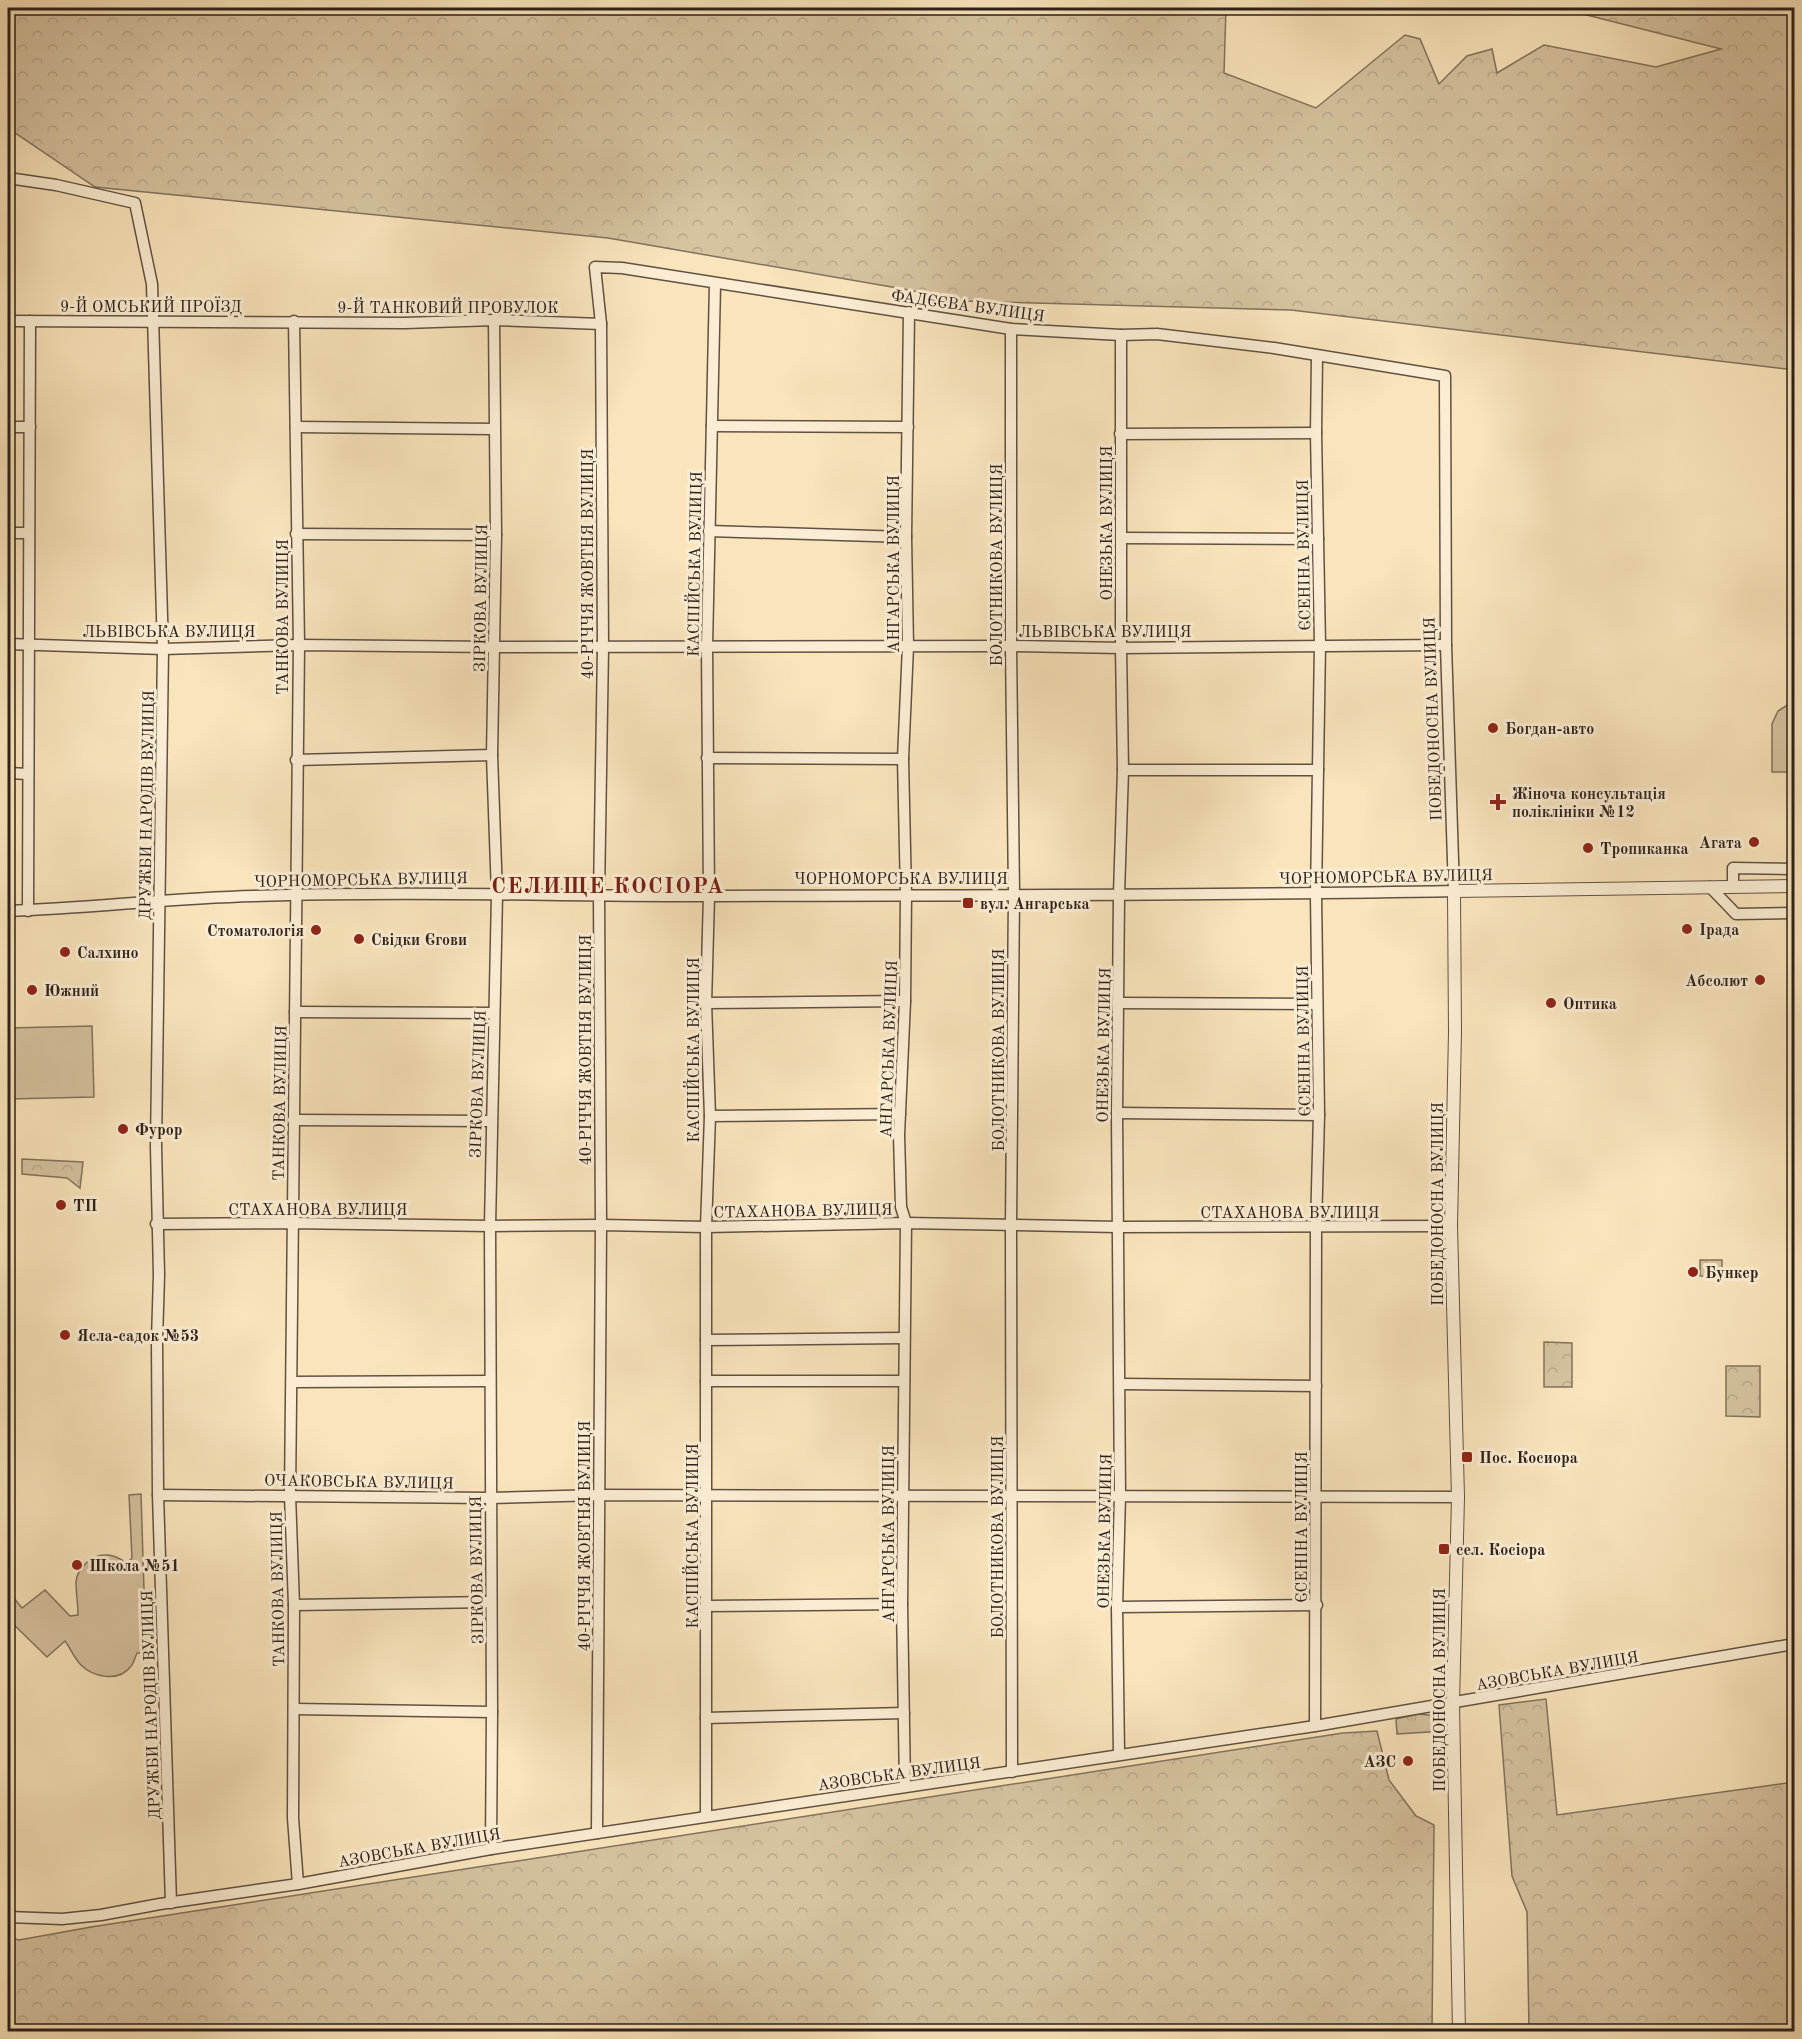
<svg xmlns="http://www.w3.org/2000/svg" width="1802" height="2039" font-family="'Old Standard TT',serif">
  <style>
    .grass { fill: url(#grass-tufts); stroke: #82725d; stroke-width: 1.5 }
    .forest { fill: url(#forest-crowns); stroke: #82725d; stroke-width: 1.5 }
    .garden { fill: #d6c3a0; stroke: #82725d; stroke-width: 1.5 }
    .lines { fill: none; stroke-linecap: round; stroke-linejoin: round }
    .minor-casing { stroke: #605142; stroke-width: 13 }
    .tertiary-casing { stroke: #605142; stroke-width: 14 }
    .minor { stroke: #fbedd3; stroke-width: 10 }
    .tertiary { stroke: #fbedd3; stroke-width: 12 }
    .poi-dot { fill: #8f2418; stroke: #fbedd3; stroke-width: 2 }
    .labels { text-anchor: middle; stroke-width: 6; stroke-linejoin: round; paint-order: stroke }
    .street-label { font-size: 16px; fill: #2d201a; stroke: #fbedd3 }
    .poi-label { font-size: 16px; font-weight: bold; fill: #2d201a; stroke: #fbedd3; text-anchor: start }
    .district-label { font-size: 22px; font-weight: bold; letter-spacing: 1.5px; fill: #7a1f14; stroke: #fbedd3 }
  </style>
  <defs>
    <pattern id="grass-tufts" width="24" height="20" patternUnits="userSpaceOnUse" patternTransform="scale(1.5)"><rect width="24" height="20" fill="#d6c3a0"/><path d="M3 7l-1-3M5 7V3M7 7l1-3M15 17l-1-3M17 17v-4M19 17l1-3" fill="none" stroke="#b8a789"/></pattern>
    <pattern id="forest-crowns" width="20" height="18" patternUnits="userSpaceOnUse" patternTransform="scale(1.5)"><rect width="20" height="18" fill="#d6c3a0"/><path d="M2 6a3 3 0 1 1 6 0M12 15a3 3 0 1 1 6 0" fill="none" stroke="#b8a789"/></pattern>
  </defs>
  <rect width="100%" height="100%" fill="#f9e4bb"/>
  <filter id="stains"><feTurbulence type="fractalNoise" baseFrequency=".00333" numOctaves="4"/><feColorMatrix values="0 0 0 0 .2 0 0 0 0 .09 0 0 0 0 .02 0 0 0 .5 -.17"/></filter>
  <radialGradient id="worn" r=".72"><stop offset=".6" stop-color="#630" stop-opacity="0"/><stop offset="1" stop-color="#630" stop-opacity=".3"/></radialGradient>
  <path class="grass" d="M1419 1714C1432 1715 1440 1715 1446 1727L1445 1731 1397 1734 1396 1719Z"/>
  <g class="forest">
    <polygon points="8,8 1226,8 1224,73 1316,108 1405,35 1420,39 1439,84 1467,56 1492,49 1497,73 1544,45 1656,67 1721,49 1571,11 1519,8 1794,8 1794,370 1291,310 960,301 909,290 608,238 95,187 8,128"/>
    <polygon points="22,1159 83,1162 80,1188 67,1178 22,1174"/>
    <polygon points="1700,1260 1722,1260 1722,1277 1700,1276"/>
    <polygon points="1544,1342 1572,1343 1572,1387 1544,1387"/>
    <polygon points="1726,1366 1760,1366 1760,1417 1726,1416"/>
    <polygon points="1546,1699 1557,1815 1794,1782 1794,2031 1529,2031 1527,1912 1512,1876 1499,1705"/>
    <polygon points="1377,1731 1389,1780 1416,1816 1434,1825 1432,2031 8,2031 8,1937 19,1940 91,1927 1343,1733"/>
  </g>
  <g class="garden">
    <polygon points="1789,704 1794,704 1794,772 1772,772 1772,724 1778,711"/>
    <polygon points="92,1026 94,1097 8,1099 8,1028"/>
    <path d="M141 1494 146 1653H137C135 1657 134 1663 131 1666 119 1683 93 1677 81 1665 74 1658 71 1649 65 1641L47 1657 8 1619V1593L9 1592 22 1608 45 1590 70 1616 78 1615C78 1604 76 1593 76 1582 77 1568 92 1555 105 1555 113 1554 121 1559 127 1563L132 1558 129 1495Z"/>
  </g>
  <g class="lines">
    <g class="minor-casing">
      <g id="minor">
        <polyline points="8,178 56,185 135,203 152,284 163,649 156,1146 159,1275 157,1340 158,1495 171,1903"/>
        <polyline points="8,321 405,323 494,320 601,324"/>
        <polyline points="294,321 299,645 290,1495 294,1605 293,1818 298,1884"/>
        <polyline points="1011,329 1011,646 1014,894 1011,1224 1012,1772"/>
        <polyline points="712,426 908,427"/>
        <polyline points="8,427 30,427"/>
        <polyline points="296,427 494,429"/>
        <polyline points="1120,434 1316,433"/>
        <polyline points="709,531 906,537"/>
        <polyline points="8,533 28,533"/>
        <polyline points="296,534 496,535"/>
        <polyline points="1122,538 1318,539"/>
        <polyline points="8,644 163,649 299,645 494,647 1011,646 1121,648 1446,645"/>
        <polyline points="707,758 903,759"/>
        <polyline points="296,760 492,755"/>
        <polyline points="1123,770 1318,770"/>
        <polyline points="8,773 28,774"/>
        <polyline points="1710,887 1736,914 1794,913"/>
        <polyline points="1733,887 1733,868 1794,869"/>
        <path d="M8 911C90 908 172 898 254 896 407 891 560 896 712 896 959 895 1207 896 1454 891L1446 645 1445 376 1274 348 1157 334 1121 335 1011 329 622 268 595 267 601 324 603 647 599 895 601 1225 597 1833"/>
        <polyline points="28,911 30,321"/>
        <polyline points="706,1003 905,1001"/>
        <polyline points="1119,1003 1317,1004"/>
        <polyline points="295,1012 494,1013"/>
        <polyline points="1117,1113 1319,1115"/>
        <polyline points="710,1116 900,1114"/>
        <polyline points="293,1120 491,1121"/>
        <polyline points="156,1224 292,1223 490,1226 601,1225 706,1227 906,1223 1118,1227 1451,1226"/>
        <polyline points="706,1340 904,1338"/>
        <polyline points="706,1381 904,1381"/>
        <polyline points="293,1382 489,1381"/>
        <polyline points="1120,1384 1316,1386"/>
        <polyline points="158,1495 490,1498 599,1495 1458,1497"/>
        <polyline points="294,1605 491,1602"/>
        <polyline points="706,1606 902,1604"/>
        <polyline points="1117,1607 1317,1605"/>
        <polyline points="294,1709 492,1712"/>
        <polyline points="706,1718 904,1713"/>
        <polyline points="1315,1726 1316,1227 1319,1115 1316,894 1320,645 1316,433 1317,356"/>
        <polyline points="1119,1754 1117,1607 1120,1496 1117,1113 1119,894 1123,770 1121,648 1121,335"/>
        <polyline points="905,1786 902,1604 906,1223 901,1207 899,1135 905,1001 906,894 903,759 908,646 906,537 909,312"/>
        <polyline points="706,1816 706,1227 710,1116 706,1003 709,896 707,646 715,284"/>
        <polyline points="491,1849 492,1712 490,1226 497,894 492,755 496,535 494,320"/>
        <polyline points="8,1917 62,1919 101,1915 160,1904 298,1884 491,1849 1315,1726 1794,1644"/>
      </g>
    </g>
    <g class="tertiary-casing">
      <polyline id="tertiary" points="1459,2032 1453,1703 1458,1497 1451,1226 1455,1032 1454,891 1794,886"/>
    </g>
    <use href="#minor" class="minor"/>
    <use href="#tertiary" class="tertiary"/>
  </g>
  <g class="poi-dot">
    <circle cx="1493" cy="728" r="6"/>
    <path d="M1495 793h6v6h6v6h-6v6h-6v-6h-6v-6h6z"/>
    <circle cx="1754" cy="842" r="6"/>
    <circle cx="1588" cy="848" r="6"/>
    <rect x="962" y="897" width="12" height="12" rx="3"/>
    <circle cx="1687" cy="929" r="6"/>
    <circle cx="316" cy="930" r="6"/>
    <circle cx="359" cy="939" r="6"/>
    <circle cx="65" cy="952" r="6"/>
    <circle cx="1760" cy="980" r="6"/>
    <circle cx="32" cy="990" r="6"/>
    <circle cx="1551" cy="1003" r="6"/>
    <circle cx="123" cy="1129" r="6"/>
    <circle cx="61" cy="1205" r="6"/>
    <circle cx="1693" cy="1272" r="6"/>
    <circle cx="65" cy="1335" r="6"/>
    <rect x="1461" y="1451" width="12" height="12" rx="3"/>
    <rect x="1438" y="1543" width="12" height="12" rx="3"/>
    <circle cx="77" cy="1565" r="6"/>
    <circle cx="1408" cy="1761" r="6"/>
  </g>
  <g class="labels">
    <g class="street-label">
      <text transform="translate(968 305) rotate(8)" y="6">ФАДЄЄВА ВУЛИЦЯ</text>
      <text x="151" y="312">9-Й ОМСЬКИЙ ПРОЇЗД</text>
      <text x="448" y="313">9-Й ТАНКОВИЙ ПРОВУЛОК</text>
      <text transform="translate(1106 523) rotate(-90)" y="6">ОНЕЗЬКА ВУЛИЦЯ</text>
      <text transform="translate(1303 555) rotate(-91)" y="6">ЄСЕНІНА ВУЛИЦЯ</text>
      <text transform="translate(587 564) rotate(-90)" y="6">40-РІЧЧЯ ЖОВТНЯ ВУЛИЦЯ</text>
      <text transform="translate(694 564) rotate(-89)" y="6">КАСПІЙСЬКА ВУЛИЦЯ</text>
      <text transform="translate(893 564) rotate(-90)" y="6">АНГАРСЬКА ВУЛИЦЯ</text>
      <text transform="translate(996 565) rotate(-90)" y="6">БОЛОТНИКОВА ВУЛИЦЯ</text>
      <text transform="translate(480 598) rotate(-89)" y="6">ЗІРКОВА ВУЛИЦЯ</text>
      <text transform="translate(282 617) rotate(-90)" y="6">ТАНКОВА ВУЛИЦЯ</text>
      <text x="169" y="637">ЛЬВІВСЬКА ВУЛИЦЯ</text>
      <text x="1105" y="637">ЛЬВІВСЬКА ВУЛИЦЯ</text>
      <text transform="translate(1432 719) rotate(-92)" y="6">ПОБЕДОНОСНА ВУЛИЦЯ</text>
      <text transform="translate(146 805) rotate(-89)" y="6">ДРУЖБИ НАРОДІВ ВУЛИЦЯ</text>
      <text transform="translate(1386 876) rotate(-1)" y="6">ЧОРНОМОРСЬКА ВУЛИЦЯ</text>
      <text x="901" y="884">ЧОРНОМОРСЬКА ВУЛИЦЯ</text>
      <text transform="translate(361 879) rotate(-1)" y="6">ЧОРНОМОРСЬКА ВУЛИЦЯ</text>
      <text transform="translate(1303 1041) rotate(-91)" y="6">ЄСЕНІНА ВУЛИЦЯ</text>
      <text transform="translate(1103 1045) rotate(-89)" y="6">ОНЕЗЬКА ВУЛИЦЯ</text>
      <text transform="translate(888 1049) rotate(-88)" y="6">АНГАРСЬКА ВУЛИЦЯ</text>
      <text transform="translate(585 1050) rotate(-90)" y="6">40-РІЧЧЯ ЖОВТНЯ ВУЛИЦЯ</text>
      <text transform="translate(693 1050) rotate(-90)" y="6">КАСПІЙСЬКА ВУЛИЦЯ</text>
      <text transform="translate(998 1050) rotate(-90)" y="6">БОЛОТНИКОВА ВУЛИЦЯ</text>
      <text transform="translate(477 1084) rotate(-88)" y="6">ЗІРКОВА ВУЛИЦЯ</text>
      <text transform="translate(279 1103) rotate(-89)" y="6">ТАНКОВА ВУЛИЦЯ</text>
      <text transform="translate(1437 1204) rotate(-90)" y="6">ПОБЕДОНОСНА ВУЛИЦЯ</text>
      <text x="318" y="1215">СТАХАНОВА ВУЛИЦЯ</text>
      <text transform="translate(803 1210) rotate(-1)" y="6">СТАХАНОВА ВУЛИЦЯ</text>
      <text x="1290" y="1218">СТАХАНОВА ВУЛИЦЯ</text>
      <text transform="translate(359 1481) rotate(1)" y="6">ОЧАКОВСЬКА ВУЛИЦЯ</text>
      <text transform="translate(1301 1527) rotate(-90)" y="6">ЄСЕНІНА ВУЛИЦЯ</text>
      <text transform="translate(1104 1531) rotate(-89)" y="6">ОНЕЗЬКА ВУЛИЦЯ</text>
      <text transform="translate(888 1534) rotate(-90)" y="6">АНГАРСЬКА ВУЛИЦЯ</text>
      <text transform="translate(584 1536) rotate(-90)" y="6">40-РІЧЧЯ ЖОВТНЯ ВУЛИЦЯ</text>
      <text transform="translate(692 1536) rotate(-90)" y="6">КАСПІЙСЬКА ВУЛИЦЯ</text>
      <text transform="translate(997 1537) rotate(-90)" y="6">БОЛОТНИКОВА ВУЛИЦЯ</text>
      <text transform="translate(476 1570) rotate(-91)" y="6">ЗІРКОВА ВУЛИЦЯ</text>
      <text transform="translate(277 1589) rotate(-91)" y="6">ТАНКОВА ВУЛИЦЯ</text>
      <text transform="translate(1557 1670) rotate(-10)" y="6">АЗОВСЬКА ВУЛИЦЯ</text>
      <text transform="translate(1439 1690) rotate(-90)" y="6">ПОБЕДОНОСНА ВУЛИЦЯ</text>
      <text transform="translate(150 1705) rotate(-92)" y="6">ДРУЖБИ НАРОДІВ ВУЛИЦЯ</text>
      <text transform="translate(899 1773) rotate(-8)" y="6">АЗОВСЬКА ВУЛИЦЯ</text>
      <text transform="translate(419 1847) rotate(-10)" y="6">АЗОВСЬКА ВУЛИЦЯ</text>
    </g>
    <g class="poi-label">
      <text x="1505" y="734">Богдан-авто</text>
      <text x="1512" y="799">Жіноча консультація<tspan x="1512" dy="18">поліклініки №12</tspan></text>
      <text x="1742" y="848" text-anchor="end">Агата</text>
      <text x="1600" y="854">Тропиканка</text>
      <text x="980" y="909">вул. Ангарська</text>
      <text x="1699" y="935">Ірада</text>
      <text x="304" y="936" text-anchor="end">Стоматологія</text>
      <text x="371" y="945">Свідки Єгови</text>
      <text x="77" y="958">Салхино</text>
      <text x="1748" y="986" text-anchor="end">Абсолют</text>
      <text x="44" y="996">Южний</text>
      <text x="1563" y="1009">Оптика</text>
      <text x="135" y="1135">Фурор</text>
      <text x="73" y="1211">ТП</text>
      <text x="1705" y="1278">Бункер</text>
      <text x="77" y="1341">Ясла-садок №53</text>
      <text x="1479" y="1463">Пос. Косиора</text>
      <text x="1456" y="1555">сел. Косіора</text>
      <text x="89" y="1571">Школа №51</text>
      <text x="1396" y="1767" text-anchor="end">АЗС</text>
    </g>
    <g class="district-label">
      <text x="608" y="893">СЕЛИЩЕ КОСІОРА</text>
    </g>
  </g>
  <rect width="1802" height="2039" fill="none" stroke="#f9e4bb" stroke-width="30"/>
  <rect x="9" y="9" width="1784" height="2021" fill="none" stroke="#2d201a" stroke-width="3"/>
  <rect x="15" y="15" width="1772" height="2009" fill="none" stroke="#2d201a" stroke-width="1.5"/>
  <rect width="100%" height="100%" filter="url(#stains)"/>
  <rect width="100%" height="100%" fill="url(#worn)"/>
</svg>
